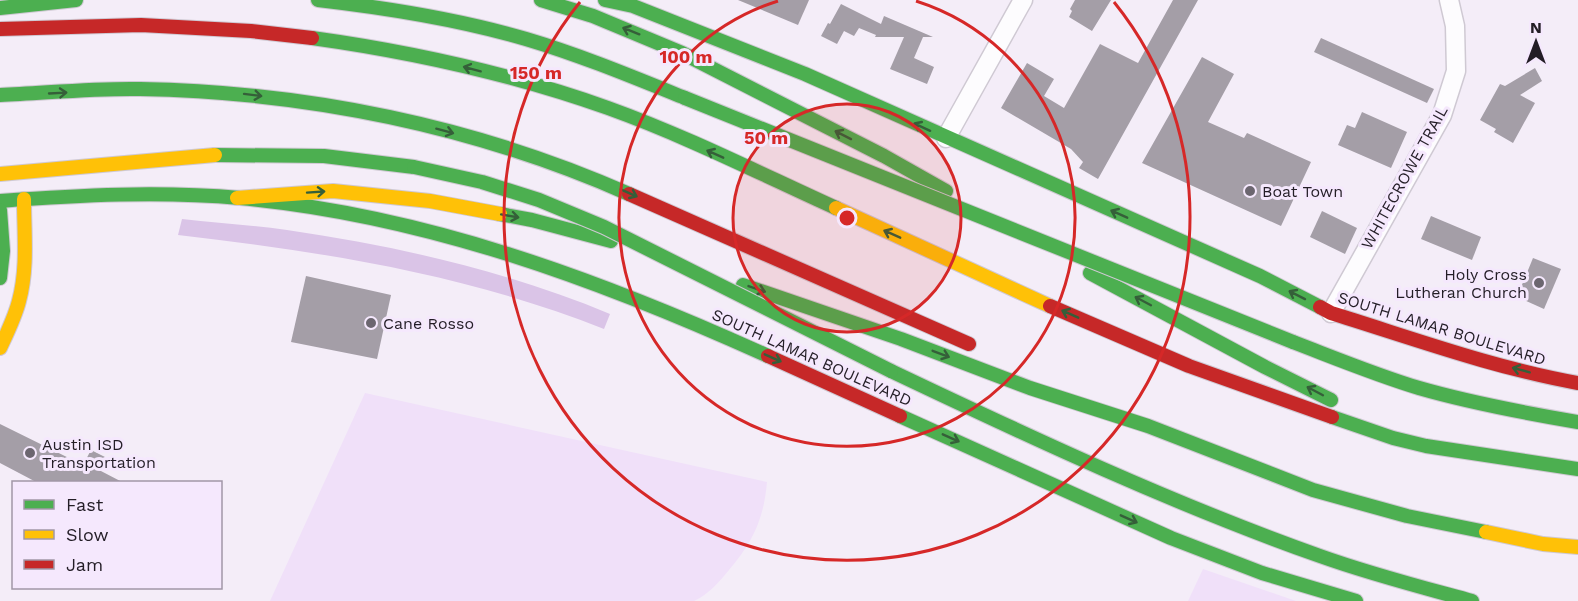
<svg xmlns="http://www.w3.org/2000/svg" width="1578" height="601" font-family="'Work Sans',sans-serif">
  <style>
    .green { fill: #f0e0f9 }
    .water { fill: #dac4e7 }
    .building { fill: #a49ea7 }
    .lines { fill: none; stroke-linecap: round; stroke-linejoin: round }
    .street-casing { stroke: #cfc9d3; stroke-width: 21 }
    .fast-casing { stroke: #cfc9d3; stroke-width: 16 }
    .slow-casing { stroke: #cfc9d3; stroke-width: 16 }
    .jam-casing { stroke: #cfc9d3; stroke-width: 16 }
    .street { stroke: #fdfcfe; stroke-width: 18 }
    .fast { stroke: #4caf50; stroke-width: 14 }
    .slow { stroke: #ffc107; stroke-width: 14 }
    .jam { stroke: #c62828; stroke-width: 14 }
    .fast-bridge-casing { stroke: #cfc9d3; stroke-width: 16; stroke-linecap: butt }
    .fast-bridge { stroke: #4caf50; stroke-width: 14 }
    .oneway { stroke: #355f39 }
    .ring { fill: none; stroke: #d62828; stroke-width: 3 }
    .poi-dot { fill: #6c6670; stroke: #f5e8fd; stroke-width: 2 }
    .labels { text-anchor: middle; stroke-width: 6; stroke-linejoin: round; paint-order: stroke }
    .street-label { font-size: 16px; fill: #231d26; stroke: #f5e8fd }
    .poi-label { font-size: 16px; fill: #231d26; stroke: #f5e8fd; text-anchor: start }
    .centre { fill: #d62828; stroke: #f5e8fd; stroke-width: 3 }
    .ring-label { font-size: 18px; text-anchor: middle; font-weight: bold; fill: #d62828; stroke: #f5e8fd; stroke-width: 6; stroke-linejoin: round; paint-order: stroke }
  </style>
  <rect width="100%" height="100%" fill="#f4edf8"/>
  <g class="green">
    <path d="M365 393 767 482C764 518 753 542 729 570 719 582 709 594 694 601H270Z"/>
    <polygon points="1203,569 1296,601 1188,601"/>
  </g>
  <path class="water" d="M182 219C217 223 252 225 287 230 397 246 507 271 610 314L604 329C465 274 325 252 178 235Z"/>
  <g class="building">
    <polygon points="738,0 809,0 798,25"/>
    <polygon points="1075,0 1111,0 1092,31 1069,17 1072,11 1070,9"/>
    <polygon points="1173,0 1198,0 1098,179 1079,168 1083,162 1071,149 1001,108 1027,63 1054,79 1044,96 1064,108 1100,44 1138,63"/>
    <polygon points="841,4 881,24 884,16 933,37 923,37 914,58 934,67 927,84 890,69 904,37 875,37 876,35 859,28 854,36 844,31 837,44 821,36 828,23 830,24"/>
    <polygon points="1321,38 1434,89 1427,103 1314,52"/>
    <polygon points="1202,57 1234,74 1208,122 1244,138 1247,133 1311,162 1281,226 1142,163"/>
    <polygon points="1535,68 1542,81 1520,95 1535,103 1513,143 1494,132 1496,129 1480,120 1500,84 1505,86"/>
    <polygon points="1362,112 1407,132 1391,168 1338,145 1347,125 1355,128"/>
    <polygon points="1322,211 1357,228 1345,254 1310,237"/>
    <polygon points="1431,216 1481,237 1472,260 1421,239"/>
    <polygon points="1533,258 1561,269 1544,309 1517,297"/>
    <polygon points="306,276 391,295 377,359 291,342"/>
    <polygon points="0,424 83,465 91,450 105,457 99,470 124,483 38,483 0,463"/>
  </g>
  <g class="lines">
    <g class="street-casing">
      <g id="street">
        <polyline points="946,138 1023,0"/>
        <polyline points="1331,313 1442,115 1456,71 1455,26 1449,0"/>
      </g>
    </g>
    <g class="fast-casing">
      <g id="fast">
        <path d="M318 0C388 8 458 19 526 39 580 55 633 77 685 98"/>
        <polyline points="541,0 593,16 682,53 884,156 946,191"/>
        <polyline points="605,0 633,6 805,74 1260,276 1320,307"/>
        <polyline points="0,8 76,0"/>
        <path d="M312 38C413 52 512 74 608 108 686 136 761 174 836 208"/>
        <path d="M0 95C47 93 94 88 140 89 308 92 475 126 629 194"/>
        <polyline points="215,155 324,156 414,167"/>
        <path d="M0 201C80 195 160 191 240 198 425 215 600 280 768 356"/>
        <polyline points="0,210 3,251 0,278"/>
        <polyline points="500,214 532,220 611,241"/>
        <polyline points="1090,273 1265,367 1331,400"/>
        <polyline points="743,285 901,339 1030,388 1148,426 1313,490 1407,516 1486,532"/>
        <path d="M1293 342C1335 358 1376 375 1419 388 1471 403 1525 413 1578 422"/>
        <path d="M891 371C1032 438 1173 504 1320 556 1370 574 1421 587 1472 601"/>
        <polyline points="900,416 1171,538 1262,573 1356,601"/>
        <polyline points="1332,417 1393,438 1426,446 1578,469"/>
      </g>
    </g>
    <g class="slow-casing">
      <g id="slow">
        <polyline points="0,174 215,155"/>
        <polyline points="237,198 333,191 430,201 500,214"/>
        <polyline points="836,208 1050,306"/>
        <path d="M0 348C7 333 15 317 19 301 28 268 24 233 24 199"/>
        <polyline points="1486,532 1543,544 1578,547"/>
      </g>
    </g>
    <g class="jam-casing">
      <g id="jam">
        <polyline points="0,29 141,25 251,31 312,38"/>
        <polyline points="629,194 969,344"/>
        <polyline points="1050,306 1189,366 1332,417"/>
        <path d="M1320 307 1331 313C1412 338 1494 368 1578 383"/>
        <polyline points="768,356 900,416"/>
      </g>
    </g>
    <use href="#street" class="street"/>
    <use href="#fast" class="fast"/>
    <use href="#slow" class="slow"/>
    <use href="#jam" class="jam"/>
    <g class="fast-bridge-casing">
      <g id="fast-bridge">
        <polyline points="685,98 1293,342"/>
        <polyline points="414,167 482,182 539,200 604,227 891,371"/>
      </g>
    </g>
    <use href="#fast-bridge" class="fast-bridge"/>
  </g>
  <defs><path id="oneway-shaft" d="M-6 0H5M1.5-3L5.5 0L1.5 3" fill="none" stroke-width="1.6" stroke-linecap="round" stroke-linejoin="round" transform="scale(1.5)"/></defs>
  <g class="oneway">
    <use href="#oneway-shaft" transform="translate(631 31) rotate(-158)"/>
    <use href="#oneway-shaft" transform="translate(472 69) rotate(-165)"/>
    <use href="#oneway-shaft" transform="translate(58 93) rotate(-3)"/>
    <use href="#oneway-shaft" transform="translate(253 95) rotate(7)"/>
    <use href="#oneway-shaft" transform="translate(922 127) rotate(-155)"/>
    <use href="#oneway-shaft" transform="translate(445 131) rotate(15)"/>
    <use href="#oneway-shaft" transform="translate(843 135) rotate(-153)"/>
    <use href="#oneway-shaft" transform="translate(715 154) rotate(-156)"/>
    <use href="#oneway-shaft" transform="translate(316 192) rotate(-4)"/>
    <use href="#oneway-shaft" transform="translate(629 193) rotate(24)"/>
    <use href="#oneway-shaft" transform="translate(1119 214) rotate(-156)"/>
    <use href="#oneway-shaft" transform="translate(510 216) rotate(10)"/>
    <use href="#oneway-shaft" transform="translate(892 234) rotate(-156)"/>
    <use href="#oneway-shaft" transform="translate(757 289) rotate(19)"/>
    <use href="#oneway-shaft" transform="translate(1297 295) rotate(-153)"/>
    <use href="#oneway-shaft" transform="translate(1143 301) rotate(-152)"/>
    <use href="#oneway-shaft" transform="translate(1070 314) rotate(-156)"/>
    <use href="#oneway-shaft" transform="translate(941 354) rotate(21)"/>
    <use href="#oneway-shaft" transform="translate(773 358) rotate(24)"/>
    <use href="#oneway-shaft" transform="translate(1521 370) rotate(-165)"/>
    <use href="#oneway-shaft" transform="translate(1315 391) rotate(-152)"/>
    <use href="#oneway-shaft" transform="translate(951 438) rotate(24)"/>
    <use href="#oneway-shaft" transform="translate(1129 519) rotate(24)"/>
  </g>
  <circle cx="847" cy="218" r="114" fill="#d62828" fill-opacity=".12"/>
  <g class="ring">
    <circle cx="847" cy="218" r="114"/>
    <path d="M916 1A228 228 0 1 1 778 1"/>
    <path d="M1114 2A343 343 0 1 1 580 2"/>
  </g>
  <g class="poi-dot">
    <circle cx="1250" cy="191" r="6"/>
    <circle cx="1539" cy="283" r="6"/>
    <circle cx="371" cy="323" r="6"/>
    <circle cx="30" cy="453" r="6"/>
  </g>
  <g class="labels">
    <g class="street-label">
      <text transform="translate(1404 177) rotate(-61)" y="6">WHITECROWE TRAIL</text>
      <text transform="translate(1442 328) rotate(17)" y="6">SOUTH LAMAR BOULEVARD</text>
      <text transform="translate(812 357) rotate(24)" y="6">SOUTH LAMAR BOULEVARD</text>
    </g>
    <g class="poi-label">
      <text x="1262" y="197">Boat Town</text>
      <text x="1527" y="280" text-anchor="end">Holy Cross<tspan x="1527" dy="18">Lutheran Church</tspan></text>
      <text x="383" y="329">Cane Rosso</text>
      <text x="42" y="450">Austin ISD<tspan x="42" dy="18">Transportation</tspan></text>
    </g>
  </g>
  <circle cx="847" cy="218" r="9" class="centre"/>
  <g class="ring-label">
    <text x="686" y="63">100 m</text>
    <text x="536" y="79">150 m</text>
    <text x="766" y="144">50 m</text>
  </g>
  <rect x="12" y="481" width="210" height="108" fill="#f5e8fd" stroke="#a197a7" stroke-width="1.5"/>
  <rect x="24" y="500" width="30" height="9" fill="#4caf50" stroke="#a197a7" stroke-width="1.5"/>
  <text x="66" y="511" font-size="18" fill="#231d26">Fast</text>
  <rect x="24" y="530" width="30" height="9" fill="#ffc107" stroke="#a197a7" stroke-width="1.5"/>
  <text x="66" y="541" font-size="18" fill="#231d26">Slow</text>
  <rect x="24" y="560" width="30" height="9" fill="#c62828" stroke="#a197a7" stroke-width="1.5"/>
  <text x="66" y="571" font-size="18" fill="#231d26">Jam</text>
  <g transform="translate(1536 42)" stroke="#f5e8fd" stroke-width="4.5" paint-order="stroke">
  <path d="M0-4.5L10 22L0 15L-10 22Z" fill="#231d26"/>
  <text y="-9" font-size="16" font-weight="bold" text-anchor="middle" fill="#231d26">N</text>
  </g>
</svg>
